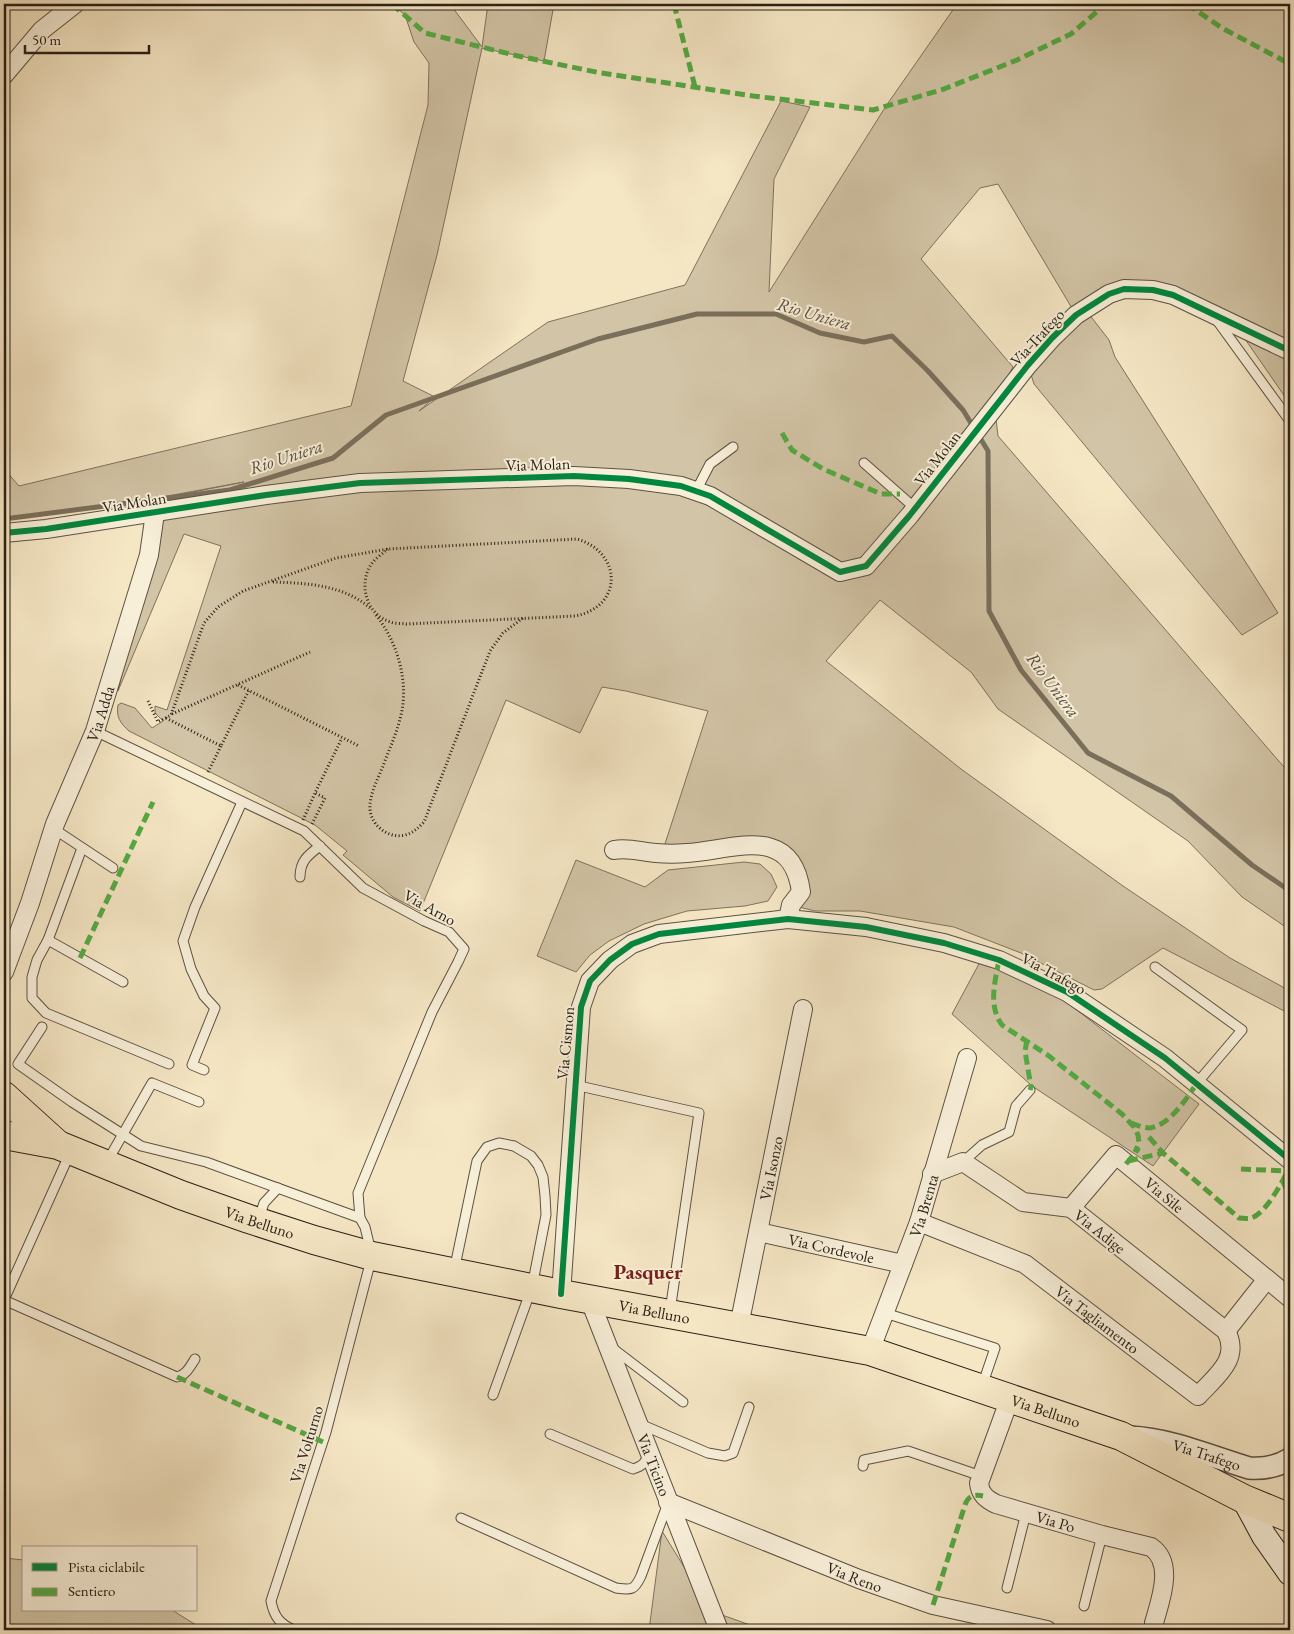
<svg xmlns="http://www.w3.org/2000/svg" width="1294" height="1634" font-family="'EB Garamond',serif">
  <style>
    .green { fill: #d2c4a6; stroke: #7e725e }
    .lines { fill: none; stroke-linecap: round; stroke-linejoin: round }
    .stream { stroke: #7a6f5b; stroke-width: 5 }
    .service-casing { stroke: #5c5242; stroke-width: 11 }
    .minor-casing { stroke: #5c5242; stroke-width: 20 }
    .tertiary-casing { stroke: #5c5242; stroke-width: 24 }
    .secondary-casing { stroke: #292016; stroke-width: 26 }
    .primary-casing { stroke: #292016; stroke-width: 30 }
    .path { stroke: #292016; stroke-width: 3; stroke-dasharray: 1 2.5; stroke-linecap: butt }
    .service { stroke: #f8efd9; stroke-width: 9 }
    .minor { stroke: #f8efd9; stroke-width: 18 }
    .tertiary { stroke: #f8efd9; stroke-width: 21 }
    .secondary { stroke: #f8efd9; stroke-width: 24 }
    .primary { stroke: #f5e6c4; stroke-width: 28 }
    .quiet { stroke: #53aa42; stroke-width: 5; stroke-dasharray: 10 5; stroke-linecap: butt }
    .cycleway-casing { stroke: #f8efd9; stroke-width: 9 }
    .cycleway { stroke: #00873e; stroke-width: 6 }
    .labels { text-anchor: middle; stroke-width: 4; stroke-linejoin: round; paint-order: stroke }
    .street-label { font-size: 16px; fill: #292016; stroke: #f8efd9 }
    .water-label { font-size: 18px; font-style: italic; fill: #584e3e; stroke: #f8efd9 }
    .district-label { font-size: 21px; font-weight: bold; fill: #7a1f14; stroke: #f8efd9 }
  </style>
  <rect width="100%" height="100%" fill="#f5e6c4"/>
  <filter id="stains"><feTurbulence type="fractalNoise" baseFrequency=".004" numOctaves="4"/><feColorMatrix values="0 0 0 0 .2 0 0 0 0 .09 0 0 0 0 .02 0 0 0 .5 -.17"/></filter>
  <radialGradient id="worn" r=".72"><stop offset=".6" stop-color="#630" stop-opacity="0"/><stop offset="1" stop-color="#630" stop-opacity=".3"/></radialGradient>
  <g class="green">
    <path d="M392 4H450L482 47 488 4H554L544 61 482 48 437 255 403 381 435 397 419 411 548 322 685 285 781 101 810 107 774 179 769 292 886 106 957 4H1290V404L1236 326 1136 289 1085 309 1109 340 1115 357 1278 613 1242 635 1034 384 1028 365 1076 315 998 184 980 188 921 259 1013 367 994 402 998 436 1290 774V930L1242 897 1188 841 998 709 971 672 880 600 826 661 961 769 1123 886 1230 958 1290 991V1014L1163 948 1102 989 1094 990 1021 953 954 927 860 911H815L791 905 801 892 777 851 662 853 708 711 626 691 602 687 580 733 506 700 420 911 393 897 343 855 347 851 315 825 129 731C120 723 116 717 118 705L121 703 135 708 152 728 163 721 155 713V706L167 710 221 546 184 534 118 691 149 555 155 513 152 500 244 482 129 503 4 519 5 470 19 486 351 406 428 105 429 63 414 42 405 15Z"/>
    <polygon points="576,860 645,887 668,870 744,862 760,864 771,874 777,887 768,901 745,906 687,911 644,924 609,941 590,955 576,972 537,956"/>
    <polygon points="981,960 1060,997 1199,1104 1153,1166 1032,1086 952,1014"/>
    <polygon points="662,1531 711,1611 764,1630 649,1630"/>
    <polygon points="4,1558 24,1560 24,1610 172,1610 204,1630 4,1630"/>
  </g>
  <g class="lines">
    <polyline class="stream" points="4,519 230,490 333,458 386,415 598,339 697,314 776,314 820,333 864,342 892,336 928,371 963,410 988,451 989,611 1021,670 1088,753 1171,796 1252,865 1290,891"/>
    <g class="service-casing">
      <g id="service">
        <polyline points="1216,319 1290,421"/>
        <polyline points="864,463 915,508"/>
        <polyline points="696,491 710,464 733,447"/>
        <path d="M95 731 304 831 363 888 424 921 449 932 464 949 458 962 432 1012 358 1193 360 1218 365 1227 372 1256 326 1432 271 1601C274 1617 280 1624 294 1630"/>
        <polyline points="54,829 113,868"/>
        <polyline points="82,848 48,940 37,960 32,977 32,998 46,1013 169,1064"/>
        <path d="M300 877C300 861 308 855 320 846"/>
        <polyline points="48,940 123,982"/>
        <polyline points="1155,967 1242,1030 1197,1083"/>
        <polyline points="42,1027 18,1064 72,1102 141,1146 206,1162 360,1218"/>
        <polyline points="204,1070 192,1065 215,1008 204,996 191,969 183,941 195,907 242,802"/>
        <polyline points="575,1085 699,1113 670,1311"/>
        <path d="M70 1153 4 1300 177 1377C186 1375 190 1367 195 1359"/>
        <polyline points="107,1162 152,1083 199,1102"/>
        <polyline points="963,1162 982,1145 1009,1132 1016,1106 1030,1090"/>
        <polyline points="259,1218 264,1203 278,1188"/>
        <polyline points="454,1271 477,1161 487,1147 499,1143 514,1146 531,1156 538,1165 543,1177 545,1196 546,1215 532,1287 493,1395"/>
        <polyline points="885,1313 995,1348 982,1386"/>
        <polyline points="611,1347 683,1402"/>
        <polyline points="640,1424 708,1453 725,1456 733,1453 749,1407"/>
        <path d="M550 1434 633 1469C643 1466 646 1462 649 1453"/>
        <polyline points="863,1466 864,1460 908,1451 981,1476"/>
        <path d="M461 1518 616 1588C631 1590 634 1591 641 1576L668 1503"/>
        <polyline points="1007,1588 1026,1513"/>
        <polyline points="1084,1606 1102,1535"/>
      </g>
    </g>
    <g class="minor-casing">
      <g id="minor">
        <polyline points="4,75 42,30 75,4"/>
        <polyline points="4,533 46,529 266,495 360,483 574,476 629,479 681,486 710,496 840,572 866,566 910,515 1028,365 1052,338 1076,315 1109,294 1124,289 1153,290 1173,295 1290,351"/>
        <path d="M614 850C628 847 642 852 656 853 666 854 677 854 687 853 733 850 792 823 801 892L791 905 788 919"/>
        <path id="s1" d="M4 972 30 903 55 824 95 731 149 555 155 513"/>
        <path id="s2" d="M1071 1208 1116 1155 1267 1279"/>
        <path id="s3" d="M919 1222 1025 1264 1198 1396C1216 1376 1241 1359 1226 1331L1071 1208 1023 1202 963 1162 932 1174"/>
        <path id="s4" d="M759 1232 903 1264"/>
        <polyline points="561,1294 581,1007 590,981 610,960 632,944 659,934 788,919 866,927 944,943 999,960 1067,992 1165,1058 1290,1160"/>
        <path id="s5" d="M589 1298 719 1630"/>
        <path id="s6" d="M739 1326 803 1009"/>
        <polyline points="1226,1331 1267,1279 1290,1298"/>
        <path id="s7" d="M870 1351 919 1222 967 1058"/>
        <path id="s8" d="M1010 1398 979 1483C980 1494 986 1499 996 1504L1102 1535 1151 1547C1175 1563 1160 1601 1154 1623"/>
        <path id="s9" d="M668 1502 859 1579 933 1605 1047 1630"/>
      </g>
    </g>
    <g class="tertiary-casing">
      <g id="tertiary">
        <path id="s10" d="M1130 1437C1171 1439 1209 1456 1249 1468 1264 1469 1277 1467 1290 1459"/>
      </g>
    </g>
    <g class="secondary-casing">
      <polyline id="secondary" points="1244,1499 1264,1536 1290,1573"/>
    </g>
    <g class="primary-casing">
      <g id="primary">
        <polyline points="4,1096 57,1144"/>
        <path id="s11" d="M4 1135 58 1145 181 1195 249 1219 314 1240 372 1256 561 1294 870 1351 1121 1436 1244 1499 1290 1518"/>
      </g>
    </g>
    <g class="path">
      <path d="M273 582C306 583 344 585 370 608"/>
      <path d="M376 615C398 643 410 684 400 719 396 735 389 750 383 766 378 779 369 795 370 809 371 826 389 839 405 835 413 833 418 828 424 822L490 651 503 633 523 618"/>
      <polyline points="238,685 359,746"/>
      <path d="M148 701 158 722 171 715 204 623 218 607 243 591 336 558 388 549 577 539C623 553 623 607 575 616L406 624C401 623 395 624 391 622 368 616 359 588 369 568 373 560 382 554 388 549"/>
      <polyline points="172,714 310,652"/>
      <polyline points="166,718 221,746 249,690"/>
      <polyline points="208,772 221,746"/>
      <polyline points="303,820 315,793"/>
      <polyline points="312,824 325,798 315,793 342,738"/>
    </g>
    <use href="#service" class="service"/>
    <use href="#minor" class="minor"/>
    <use href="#tertiary" class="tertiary"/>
    <use href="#secondary" class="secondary"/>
    <use href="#primary" class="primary"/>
    <g class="quiet">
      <polyline points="392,4 425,33 518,56 601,73 753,96 873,110 944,89 1017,60 1071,34 1106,4"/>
      <polyline points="674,4 695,87"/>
      <polyline points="1187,4 1222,28 1290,64"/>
      <polyline points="782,433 792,450 823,469 881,494 900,494"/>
      <polyline points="80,958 153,802"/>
      <path d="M999 960C995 982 988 1006 1002 1025L1049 1056 1122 1114 1134 1127 1138 1135 1139 1143 1135 1152"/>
      <polyline points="1027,1040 1025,1051 1031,1087 1030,1090"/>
      <path d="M1131 1123C1137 1125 1143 1128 1150 1128 1170 1125 1187 1098 1197 1083"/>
      <path d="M1149 1137 1163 1153 1239 1218C1243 1218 1248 1219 1251 1218 1266 1214 1284 1179 1290 1166"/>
      <polyline points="1128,1161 1163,1153"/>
      <polyline points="1126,1164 1139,1148"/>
      <polyline points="1241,1169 1288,1171"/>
      <polyline points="1283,1182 1290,1197"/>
      <polyline points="177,1377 323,1442"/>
      <path d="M933 1605 965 1505C968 1496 974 1494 983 1496"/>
    </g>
    <g class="cycleway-casing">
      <g id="cycleway">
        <polyline points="4,533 46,529 266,495 360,483 574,476 629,479 681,486 710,496 840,572 866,566 910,515 1028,365 1052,338 1076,315 1109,294 1124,289 1153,290 1173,295 1290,351"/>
        <polyline points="561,1294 581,1007 590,981 610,960 632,944 659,934 788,919 866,927 944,943 999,960 1067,992 1165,1058 1290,1160"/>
      </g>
    </g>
    <use href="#cycleway" class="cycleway"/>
  </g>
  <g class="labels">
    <g class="street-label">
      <text transform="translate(1037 337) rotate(-47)" y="6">Via Trafego</text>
      <text transform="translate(937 458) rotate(-52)" y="6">Via Molan</text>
      <text transform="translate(538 464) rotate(-2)" y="6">Via Molan</text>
      <text transform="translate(134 502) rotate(-9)" y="6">Via Molan</text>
      <text dy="6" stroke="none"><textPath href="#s1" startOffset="276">Via Adda</textPath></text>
      <text transform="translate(430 907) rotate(29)" y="6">Via Arno</text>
      <text transform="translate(1054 973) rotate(28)" y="6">Via Trafego</text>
      <text transform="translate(565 1043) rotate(-85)" y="6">Via Cismon</text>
      <text dy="6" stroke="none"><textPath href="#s6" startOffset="161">Via Isonzo</textPath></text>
      <text dy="6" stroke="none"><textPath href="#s2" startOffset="132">Via Sile</textPath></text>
      <text dy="6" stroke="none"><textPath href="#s7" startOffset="155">Via Brenta</textPath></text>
      <text dy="6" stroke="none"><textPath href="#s11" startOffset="271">Via Belluno</textPath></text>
      <text transform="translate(1100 1231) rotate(38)" y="6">Via Adige</text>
      <text dy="6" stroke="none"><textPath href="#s4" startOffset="74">Via Cordevole</textPath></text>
      <text dy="6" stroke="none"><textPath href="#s11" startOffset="676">Via Belluno</textPath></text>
      <text dy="6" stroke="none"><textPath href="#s3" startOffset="205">Via Tagliamento</textPath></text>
      <text dy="6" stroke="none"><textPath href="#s11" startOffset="1081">Via Belluno</textPath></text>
      <text transform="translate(306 1444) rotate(-73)" y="6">Via Volturno</text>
      <text dy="6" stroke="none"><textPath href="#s10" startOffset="79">Via Trafego</textPath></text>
      <text dy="6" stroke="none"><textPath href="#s5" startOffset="179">Via Ticino</textPath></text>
      <text dy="6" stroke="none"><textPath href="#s8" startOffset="181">Via Po</textPath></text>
      <text dy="6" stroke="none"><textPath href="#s9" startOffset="201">Via Reno</textPath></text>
    </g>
    <g class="water-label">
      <text transform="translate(814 314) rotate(16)" y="6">Rio Uniera</text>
      <text transform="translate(286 457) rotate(-18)" y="6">Rio Uniera</text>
      <text transform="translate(1053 685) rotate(53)" y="6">Rio Uniera</text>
    </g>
    <g class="district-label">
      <text x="648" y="1279">Pasquer</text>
    </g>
  </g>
  <rect width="1294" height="1634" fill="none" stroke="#f5e6c4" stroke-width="20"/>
  <rect x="5" y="5" width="1284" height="1624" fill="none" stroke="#292016" stroke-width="2.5"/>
  <rect x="10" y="10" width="1274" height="1614" fill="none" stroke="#292016"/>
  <rect x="22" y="1546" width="175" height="65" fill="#f8efd9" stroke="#a59c8b"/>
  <rect x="32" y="1563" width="25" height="8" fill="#00873e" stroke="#a59c8b"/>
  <text x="68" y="1572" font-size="15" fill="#292016">Pista ciclabile</text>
  <rect x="32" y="1588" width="25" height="8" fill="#53aa42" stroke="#a59c8b"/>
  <text x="68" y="1596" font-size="15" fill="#292016">Sentiero</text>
  <path d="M25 45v8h124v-8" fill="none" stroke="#292016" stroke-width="2.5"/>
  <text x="32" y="45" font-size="15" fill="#292016" stroke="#f8efd9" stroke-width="4" paint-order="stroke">50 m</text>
  <rect width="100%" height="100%" filter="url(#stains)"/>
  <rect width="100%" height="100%" fill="url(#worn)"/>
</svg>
